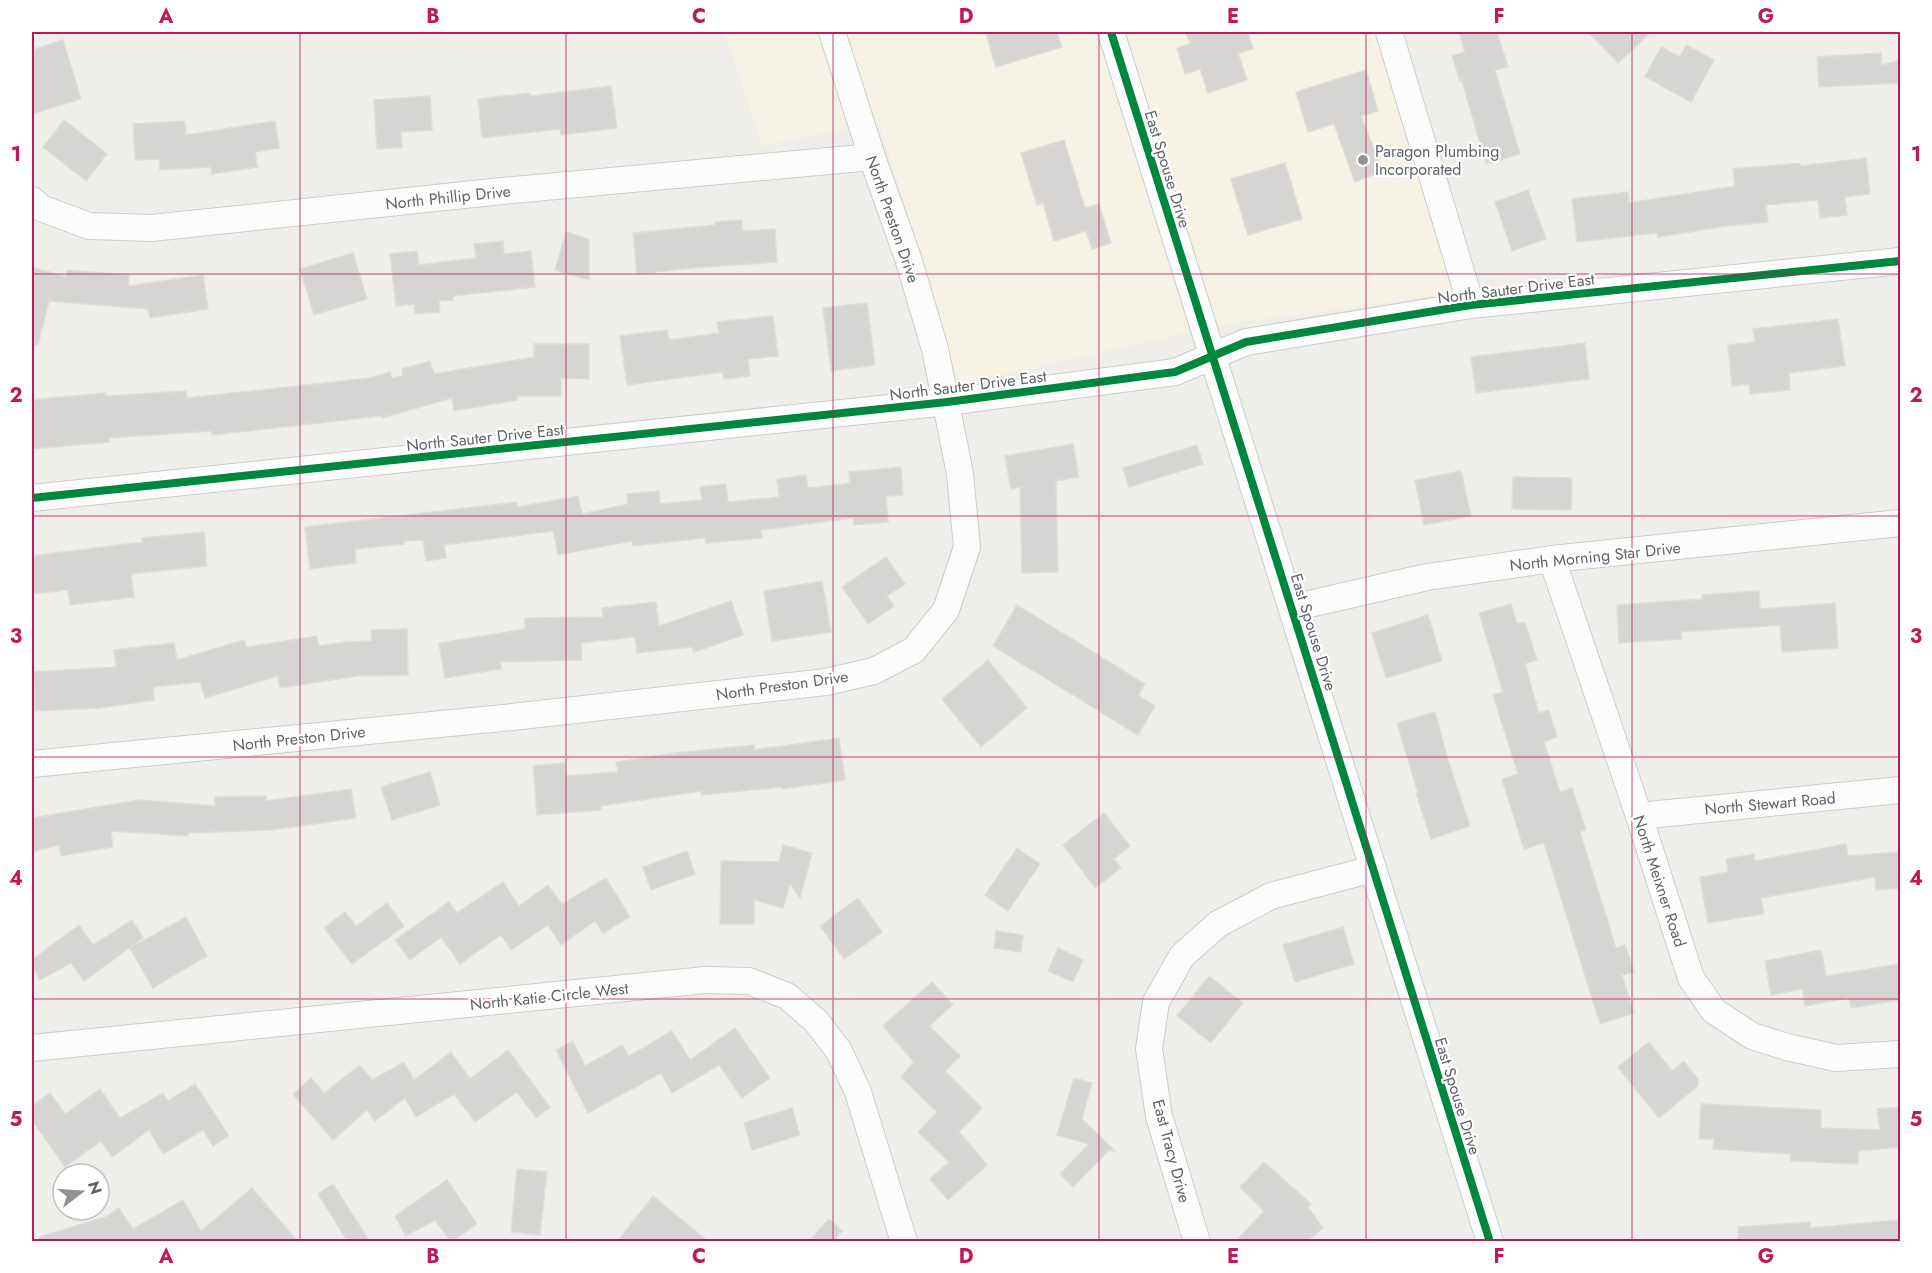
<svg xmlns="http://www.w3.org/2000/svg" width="1932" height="1273" font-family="Jost,sans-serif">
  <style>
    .commercial { fill: #f7f3e4 }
    .building { fill: #d6d5d3; stroke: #deddd9; stroke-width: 1.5 }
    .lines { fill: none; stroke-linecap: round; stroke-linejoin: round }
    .minor-casing { stroke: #cbcccc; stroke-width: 28 }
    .minor { stroke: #fdfcfc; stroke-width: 26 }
    .cycleway-casing { stroke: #fff; stroke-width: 11 }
    .cycleway { stroke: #00873e; stroke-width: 8 }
    .grid { fill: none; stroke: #c2185b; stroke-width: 1.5; stroke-opacity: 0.55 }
    .poi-dot { fill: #919496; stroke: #fff; stroke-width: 2 }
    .labels { text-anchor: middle; stroke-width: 4.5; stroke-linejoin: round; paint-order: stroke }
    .poi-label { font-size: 16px; fill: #5f6368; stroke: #fff; text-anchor: start }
    .street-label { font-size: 16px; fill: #5f6368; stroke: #fff }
    .neatline { fill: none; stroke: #c2185b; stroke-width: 2 }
    .grid-label { font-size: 20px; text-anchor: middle; font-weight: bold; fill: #c2185b }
  </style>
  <rect width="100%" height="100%" fill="#efeeea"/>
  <polygon class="commercial" points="725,32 1376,32 1455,293 1228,324 960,384 879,122 762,146"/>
  <g class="building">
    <polygon points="996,32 1057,32 1062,47 996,67 986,34"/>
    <polygon points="1186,32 1248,32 1253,49 1238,53 1247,80 1208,93 1200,69 1185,74 1177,48 1190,44"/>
    <polygon points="1459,32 1497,32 1508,67 1495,70 1520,154 1486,164 1462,81 1460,81 1452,56 1465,52"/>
    <polygon points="1588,32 1651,32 1618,63"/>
    <polygon points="63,40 81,99 32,114 32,50"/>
    <polygon points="1686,45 1714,60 1691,102 1645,77 1661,47 1680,57"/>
    <polygon points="1881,53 1882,65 1900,60 1900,83 1819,87 1817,57"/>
    <polygon points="1366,70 1378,111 1361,116 1383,171 1355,182 1334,124 1308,132 1296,92"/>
    <polygon points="611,86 617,128 561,135 560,129 482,138 478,99 530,93 530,96"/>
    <polygon points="430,96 432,130 401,132 402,147 377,149 374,100"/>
    <polygon points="64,120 107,154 86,181 43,147"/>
    <polygon points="185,121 186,135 275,121 279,148 255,152 258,167 212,174 211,167 160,170 159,159 135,160 133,124"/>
    <polygon points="1064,140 1085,208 1099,204 1111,243 1092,249 1086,231 1054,241 1043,203 1037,205 1021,153"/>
    <polygon points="1866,158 1870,194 1845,197 1847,215 1820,218 1818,200 1766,205 1768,222 1727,226 1658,237 1657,233 1577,242 1572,199 1628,192 1629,203 1735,186 1733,169 1800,163 1800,166"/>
    <polygon points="1285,163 1302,219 1248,235 1231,179"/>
    <polygon points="1528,190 1546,239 1512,251 1495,202"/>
    <polygon points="742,220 742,231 775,229 777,262 692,268 637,274 633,233 715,225 715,222"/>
    <polygon points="566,232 589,239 589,280 555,270"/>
    <polygon points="503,241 504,254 531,251 535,287 453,296 453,300 439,301 440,312 415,314 414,304 396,306 390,254 417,251 419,265 476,258 474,244"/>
    <polygon points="353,253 367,299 314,315 300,269"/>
    <polygon points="32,267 66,277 67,270 129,275 128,286 203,275 208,309 150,318 148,309 49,301 38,345 32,344"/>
    <polygon points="867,303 875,365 831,371 823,308"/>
    <polygon points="773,316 778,356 748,359 750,376 724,379 723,372 627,385 620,336 667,330 669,340 719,333 717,322"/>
    <polygon points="1838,319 1845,366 1789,373 1790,390 1750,394 1749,384 1732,386 1728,345 1755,342 1753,329"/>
    <polygon points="1585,343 1589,379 1476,393 1471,357"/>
    <polygon points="534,344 589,344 589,379 561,378 561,396 517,396 518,400 454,411 452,398 382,418 381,416 212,435 212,431 109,438 110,442 32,449 32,400 105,393 106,396 186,391 187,398 369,378 390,372 392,378 403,376 402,369 430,361 434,374 534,357"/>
    <polygon points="1073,444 1079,477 1056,481 1058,572 1022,573 1020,487 1011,489 1005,456"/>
    <polygon points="1197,445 1203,464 1129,487 1123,468"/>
    <polygon points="901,467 903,495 886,496 888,522 854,525 853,518 761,530 762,538 706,543 705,538 633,546 632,541 558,555 553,531 444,545 446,558 426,561 423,540 404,541 404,544 355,549 356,563 310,569 305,527 517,502 518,507 578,496 582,514 628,504 627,494 659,491 660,504 702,500 700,487 726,484 728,502 779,497 777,479 806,475 808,488 850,483 849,472"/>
    <polygon points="1461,471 1471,516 1424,525 1415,480"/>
    <polygon points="1513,477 1572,478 1571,510 1512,509"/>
    <polygon points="204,532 207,566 131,574 134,597 70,605 68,590 32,594 32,556 143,542 142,538"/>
    <polygon points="886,557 905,584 887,596 894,606 868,624 842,587"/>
    <polygon points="822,581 831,632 772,641 764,591"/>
    <polygon points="1759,591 1760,609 1835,603 1838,648 1782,652 1780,625 1681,632 1682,639 1619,643 1617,605 1703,599 1702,595"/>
    <polygon points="731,601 743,635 694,652 692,647 637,653 635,637 581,643 582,660 500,662 501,669 445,678 439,643 525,629 525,618 603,617 602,608 656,602 659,626"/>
    <polygon points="1511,604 1517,624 1525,622 1537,660 1525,664 1539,713 1549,710 1557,737 1544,742 1560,792 1572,788 1586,830 1580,832 1616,948 1625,945 1634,972 1622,975 1634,1013 1600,1024 1544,843 1524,849 1502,779 1518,774 1493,695 1503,692 1479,613"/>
    <polygon points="1017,605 1145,684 1138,695 1155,706 1138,735 993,646"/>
    <polygon points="1428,615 1442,661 1386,678 1372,633"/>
    <polygon points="407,629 408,675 358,676 280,688 278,676 205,698 200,682 153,687 154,700 100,708 35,711 33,672 116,667 114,650 174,643 177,660 244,640 246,647 317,636 319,646 346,642 372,641 371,630"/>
    <polygon points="988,660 1027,708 981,747 942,699"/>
    <polygon points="1435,712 1448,760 1470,826 1431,839 1416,793 1418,793 1397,723"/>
    <polygon points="839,738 845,780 782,789 781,787 701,795 701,791 601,806 601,810 537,815 533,766 565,763 566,776 618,772 616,762 675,753 754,745 754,750"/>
    <polygon points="430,772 440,805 392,820 381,787"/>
    <polygon points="351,789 356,818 271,830 188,833 188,836 111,831 113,847 61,856 59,845 32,852 32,818 139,800 215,806 215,797 266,796 266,801"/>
    <polygon points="1104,813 1130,846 1114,859 1121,868 1095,888 1063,845"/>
    <polygon points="1846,844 1848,856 1900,852 1900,888 1876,890 1875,877 1761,898 1764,914 1708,923 1700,877 1728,872 1726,859 1754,854 1755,861"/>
    <polygon points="783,845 812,853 800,898 790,884 783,908 754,900 754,924 720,924 721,861 779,862"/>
    <polygon points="1017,848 1040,864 1008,911 985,895"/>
    <polygon points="687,851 695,874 651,890 643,867"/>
    <polygon points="606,878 630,917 603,933 595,921 561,945 548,925 511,950 501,935 460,964 441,937 410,960 395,940 449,902 457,913 503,882 519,906 548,885 562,904"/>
    <polygon points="858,898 882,932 844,959 820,926"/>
    <polygon points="387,903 404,926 352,964 324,928 345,912 356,926"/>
    <polygon points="186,917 207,956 153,988 130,948"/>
    <polygon points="132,920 143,938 84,981 71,963 40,980 32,964 32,960 79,925 93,945"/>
    <polygon points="1343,927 1354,964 1295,982 1283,945"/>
    <polygon points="996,931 1023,935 1021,952 994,948"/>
    <polygon points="1058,948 1083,960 1073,982 1048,971"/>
    <polygon points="1821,950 1826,976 1900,964 1900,1000 1851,1008 1849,998 1805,1006 1802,989 1771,995 1765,961"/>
    <polygon points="1209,976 1243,1003 1211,1043 1177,1016"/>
    <polygon points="932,982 953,1005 929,1026 960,1056 945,1071 982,1108 959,1132 987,1165 948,1200 930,1179 949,1162 918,1132 937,1112 901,1077 914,1062 883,1026"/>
    <polygon points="735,1028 770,1078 742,1098 719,1065 672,1093 661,1073 588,1113 556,1050 573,1041 585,1066 622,1045 629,1056 672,1031 690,1060"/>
    <polygon points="1649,1042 1672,1071 1684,1061 1698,1079 1698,1086 1659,1118 1618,1067"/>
    <polygon points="508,1050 550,1107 536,1118 517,1092 475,1122 454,1094 416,1117 405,1098 375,1121 367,1110 333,1140 293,1094 311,1078 324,1093 360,1065 372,1080 404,1062 414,1080 451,1052 470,1079"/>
    <polygon points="1074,1078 1092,1083 1082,1119 1115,1151 1109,1150 1073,1187 1060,1174 1089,1144 1057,1135"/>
    <polygon points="195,1084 229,1136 213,1146 203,1130 163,1154 149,1130 112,1157 101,1141 65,1167 32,1120 32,1106 50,1093 65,1114 100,1089 120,1118 163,1093 168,1101"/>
    <polygon points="1701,1104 1821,1110 1821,1128 1880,1130 1877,1109 1900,1107 1900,1147 1858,1151 1858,1164 1791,1161 1791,1154 1713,1149 1714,1139 1699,1139"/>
    <polygon points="792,1108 800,1135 752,1150 744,1123"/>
    <polygon points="1264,1162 1311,1204 1308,1207 1323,1228 1306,1242 1235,1242 1264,1211 1240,1187"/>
    <polygon points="517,1169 547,1172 540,1235 511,1232"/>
    <polygon points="447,1180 477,1224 451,1242 435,1220 406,1236 395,1216"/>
    <polygon points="333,1184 370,1242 348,1242 318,1194"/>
    <polygon points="252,1188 298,1242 40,1242 39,1237 105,1217 119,1208 133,1229 183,1200 201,1231"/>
    <polygon points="653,1196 709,1242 617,1242"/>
    <polygon points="829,1219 842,1231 832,1242 808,1242"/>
    <polygon points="1898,1220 1900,1242 1738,1242 1738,1227 1810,1222 1810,1228"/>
  </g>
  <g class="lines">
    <g class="minor-casing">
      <g id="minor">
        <polyline points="1111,32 1490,1242"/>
        <polyline points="1389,32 1471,305"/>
        <polyline points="32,200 41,208 89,226 152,228 502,191 872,157"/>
        <polyline points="32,498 947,402 1175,372 1246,342 1471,305 1900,261"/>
        <polyline points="1552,559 1639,816 1691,978 1714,1011 1752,1036 1787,1047 1836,1058 1900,1054"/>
        <polyline points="1292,608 1427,577 1552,559 1900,523"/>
        <polyline points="32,764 512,717 826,682 874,671 914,650 946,610 967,547 960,474 935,349 908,258 872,157 832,32"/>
        <polyline points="1639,816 1900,790"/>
        <polyline points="32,1048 705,980 749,981 787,996 816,1021 839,1051 858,1092 904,1242"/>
        <polyline points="1197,1242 1159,1116 1149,1049 1156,1002 1182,956 1218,924 1271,896 1373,869"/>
      </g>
    </g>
    <use href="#minor" class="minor"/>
    <g class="cycleway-casing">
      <g id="cycleway">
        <polyline points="1111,32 1490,1242"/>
        <polyline points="32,498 947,402 1175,372 1246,342 1471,305 1900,261"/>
      </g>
    </g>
    <use href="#cycleway" class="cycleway"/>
  </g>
  <path class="grid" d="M300 32V1242M566 32V1242M833 32V1242M1099 32V1242M1366 32V1242M1632 32V1242M32 274H1900M32 516H1900M32 757H1900M32 999H1900"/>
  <circle class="poi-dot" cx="1363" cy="160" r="6"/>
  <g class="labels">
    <g class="poi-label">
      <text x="1375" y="157">Paragon Plumbing<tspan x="1375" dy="18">Incorporated</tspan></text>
    </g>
    <g class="street-label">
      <text transform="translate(1168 169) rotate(73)" y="6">East Spouse Drive</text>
      <text transform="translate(448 197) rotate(-6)" y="6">North Phillip Drive</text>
      <text transform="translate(893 219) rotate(71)" y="6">North Preston Drive</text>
      <text transform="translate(1516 288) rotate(-7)" y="6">North Sauter Drive East</text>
      <text transform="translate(968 385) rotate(-7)" y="6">North Sauter Drive East</text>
      <text transform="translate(485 437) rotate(-6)" y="6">North Sauter Drive East</text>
      <text transform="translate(1595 556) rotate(-6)" y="6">North Morning Star Drive</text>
      <text transform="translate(1314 632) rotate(73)" y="6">East Spouse Drive</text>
      <text transform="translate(782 685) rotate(-8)" y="6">North Preston Drive</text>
      <text transform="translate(299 738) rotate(-6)" y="6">North Preston Drive</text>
      <text transform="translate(1770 803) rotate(-5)" y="6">North Stewart Road</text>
      <text transform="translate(1660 881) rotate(72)" y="6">North Meixner Road</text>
      <text transform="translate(549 996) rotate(-6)" y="6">North Katie Circle West</text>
      <text transform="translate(1458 1096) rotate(73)" y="6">East Spouse Drive</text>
      <text transform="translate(1172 1151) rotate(75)" y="6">East Tracy Drive</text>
    </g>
  </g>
  <rect width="1932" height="1273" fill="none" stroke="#ffffff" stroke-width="66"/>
  <g transform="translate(81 1192) rotate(73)"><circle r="28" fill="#ffffff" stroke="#bfc1c3" stroke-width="1.5"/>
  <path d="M0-4.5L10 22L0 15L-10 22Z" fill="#919496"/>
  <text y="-9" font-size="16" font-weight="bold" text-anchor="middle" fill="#5f6368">N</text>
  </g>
  <rect x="33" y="33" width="1866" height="1207" class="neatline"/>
  <g class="grid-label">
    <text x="166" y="23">A</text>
    <text x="433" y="23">B</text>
    <text x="699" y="23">C</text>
    <text x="966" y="23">D</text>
    <text x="1233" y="23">E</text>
    <text x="1499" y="23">F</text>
    <text x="1766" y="23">G</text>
    <text x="16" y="161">1</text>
    <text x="1916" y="161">1</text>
    <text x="16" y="402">2</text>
    <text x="1916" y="402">2</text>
    <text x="16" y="643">3</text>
    <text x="1916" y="643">3</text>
    <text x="16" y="885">4</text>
    <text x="1916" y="885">4</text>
    <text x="16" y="1126">5</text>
    <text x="1916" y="1126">5</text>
    <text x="166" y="1263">A</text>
    <text x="433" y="1263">B</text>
    <text x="699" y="1263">C</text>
    <text x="966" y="1263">D</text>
    <text x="1233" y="1263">E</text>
    <text x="1499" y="1263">F</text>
    <text x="1766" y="1263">G</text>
  </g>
</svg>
